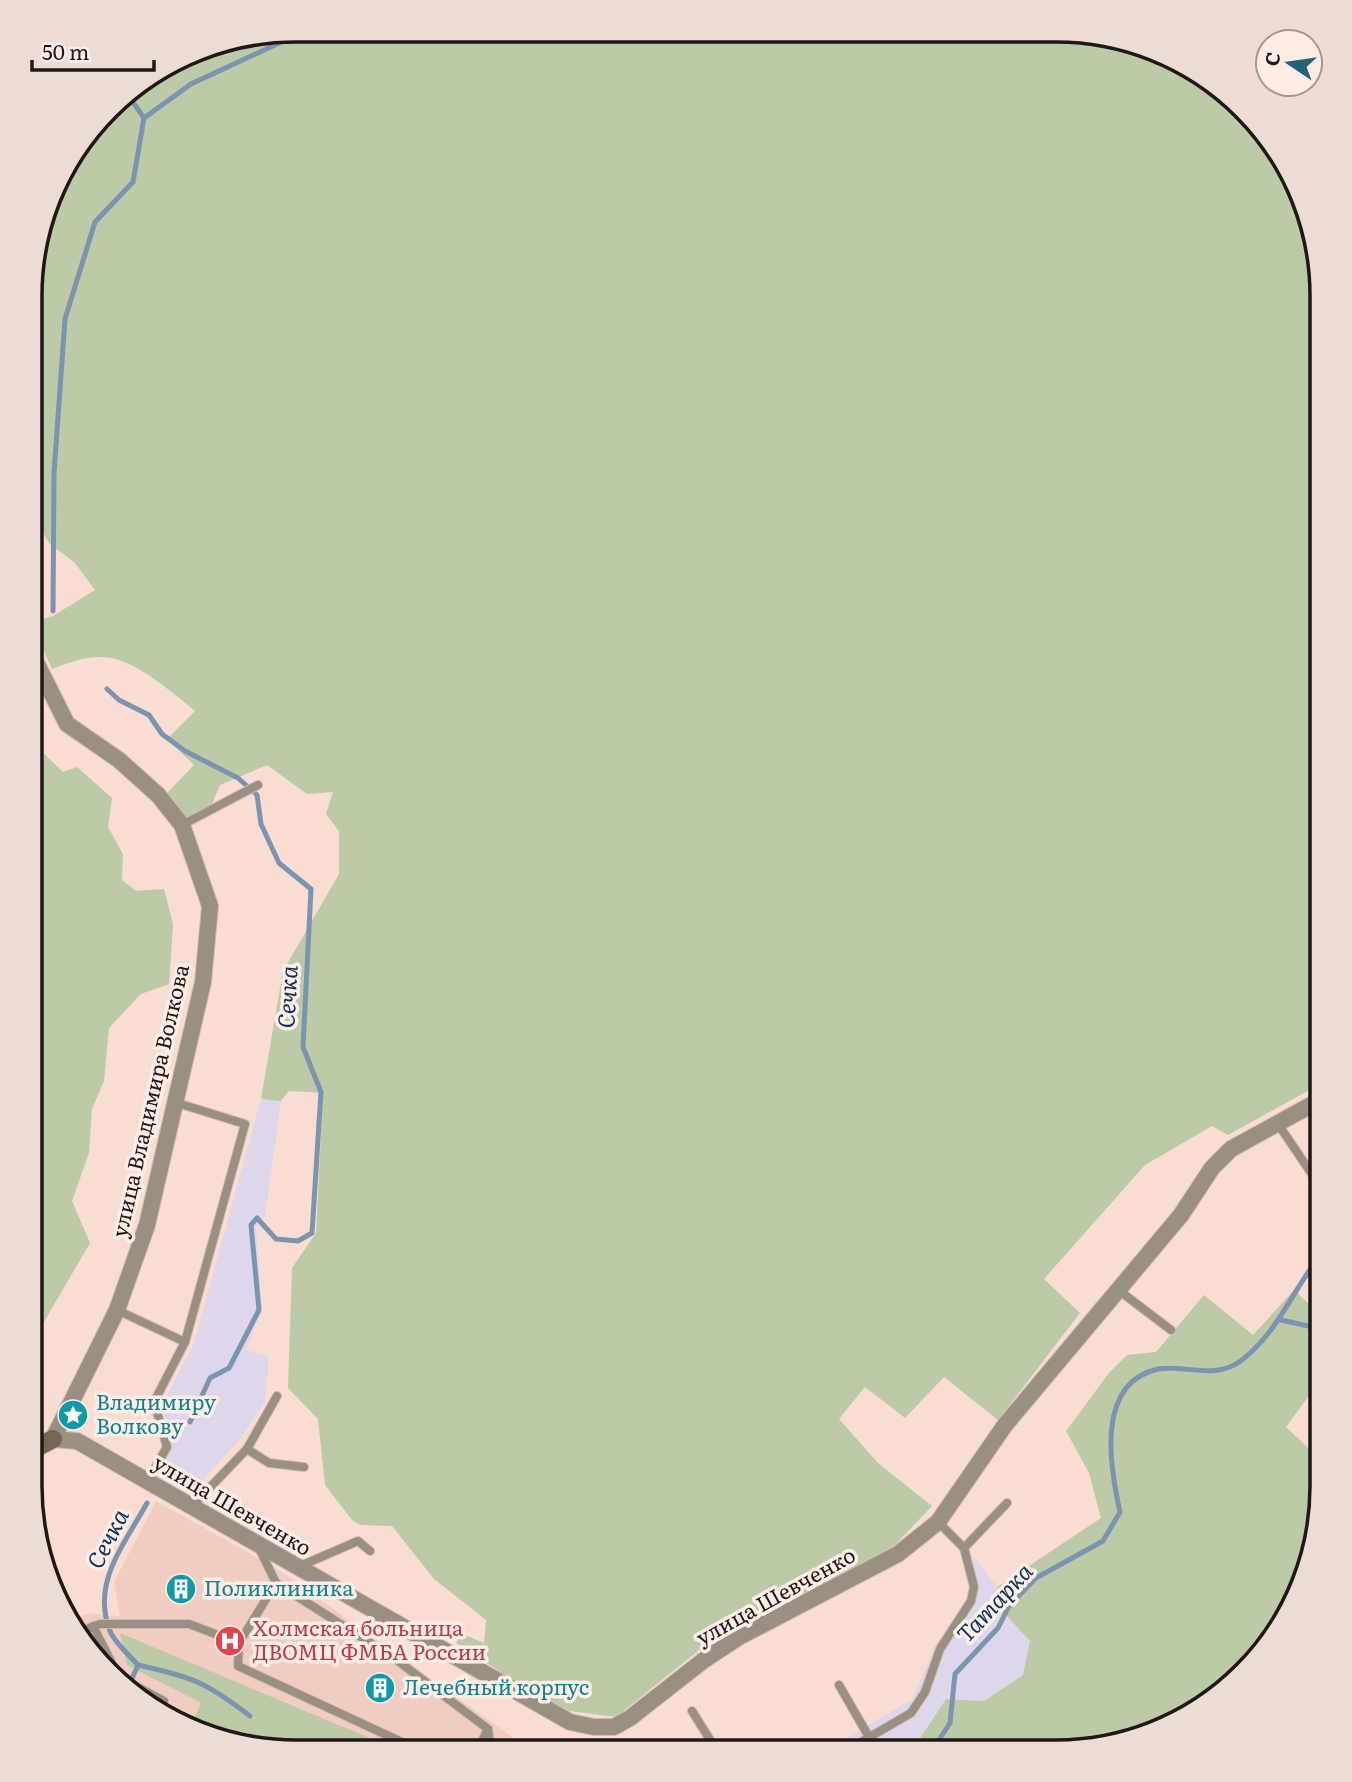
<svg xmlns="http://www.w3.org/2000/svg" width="1352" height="1782" font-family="Literata,serif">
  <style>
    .industrial { fill: #ded6eb }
    .built { fill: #f1cdc1 }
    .green { fill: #bccaa8 }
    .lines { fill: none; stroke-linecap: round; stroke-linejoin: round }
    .stream { stroke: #7b94af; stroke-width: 5 }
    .lane-casing { stroke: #d2b9b1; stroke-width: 10 }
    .street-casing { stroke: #d2b9b1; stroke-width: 18 }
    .secondary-casing { stroke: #d2b9b1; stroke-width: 20 }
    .lane { stroke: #998f82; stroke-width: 8 }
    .street { stroke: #998f82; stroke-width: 16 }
    .secondary { stroke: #756654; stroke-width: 18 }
    .labels { text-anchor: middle; stroke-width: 7; stroke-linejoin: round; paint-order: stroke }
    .street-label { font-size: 21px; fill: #211714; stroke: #feede7 }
    .culture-label { font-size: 21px; fill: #0d838f; stroke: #feede7; text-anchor: start }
    .health-label { font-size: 21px; fill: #be3a42; stroke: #feede7; text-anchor: start }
    .water-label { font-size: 23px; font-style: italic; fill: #0b3459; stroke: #feede7 }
    .rim { fill: none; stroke: #211714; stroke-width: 3.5 }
  </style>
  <rect width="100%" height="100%" fill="#f9ddd3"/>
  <g class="industrial">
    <polygon points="261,1099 281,1101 265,1216 256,1227 262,1307 246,1350 269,1356 265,1401 241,1438 190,1494 155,1473 170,1448 163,1403 194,1343"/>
    <polygon points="974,1556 997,1587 1004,1613 1030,1641 1023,1675 984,1701 946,1699 911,1752 825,1752 912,1699 935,1646 967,1600"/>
  </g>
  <polygon class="built" points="156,1501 276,1568 512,1737 507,1751 382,1750 297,1721 217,1733 148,1707 95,1661 68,1620 91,1613 120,1617 114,1582"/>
  <g class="green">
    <path d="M296 30 1091 32 1158 50 1218 84 1295 178 1322 295V1083L1228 1135 1212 1126 1145 1165 1044 1279 1080 1313 998 1420 944 1377 905 1418 865 1387 839 1419 878 1463 932 1506 895 1545 826 1586 766 1612 698 1651 616 1717 570 1711 542 1699 456 1643 461 1633 484 1643 486 1620 434 1579 392 1526 360 1525 352 1520 325 1485 318 1419 288 1388 292 1268 316 1233 323 1093 289 1091 281 1101 261 1099 283 971 339 874V831L326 814 333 792 307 794 267 765 220 785 212 804 189 817 183 816 166 794 194 765 167 739 195 711C173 693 139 663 111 658 91 654 70 662 52 669L31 623 53 616 95 590 75 563 49 543 32 514V260L45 224 55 212 75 151 121 95 210 44Z"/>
    <polygon points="31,725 37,747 63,772 77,767 112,798 108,827 123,854 122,880 136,891 164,889 173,924 169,984 141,994 109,1028 104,1081 92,1109 89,1153 72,1201 90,1243 30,1346"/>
    <polygon points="1294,1290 1322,1316 1322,1378 1286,1427 1322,1461 1322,1504 1308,1572 1277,1634 1232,1686 1174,1725 1057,1752 911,1752 946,1699 984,1701 1023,1675 1030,1641 1004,1613 997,1587 1101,1518 1089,1473 1066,1431 1109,1373 1127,1355 1156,1352 1204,1295 1253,1335"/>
    <polygon points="120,1633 398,1750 261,1750 192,1724 201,1703 127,1665"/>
  </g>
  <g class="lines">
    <g class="stream">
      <polyline points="144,118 191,84 307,30"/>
      <polyline points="53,611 54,473 65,319 95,222 133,182 144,118 126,92"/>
      <polyline points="107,689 119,700 149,715 162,734 185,751 238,778 257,795 261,824 279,863 311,889 303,1047 321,1092 312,1233 298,1241 276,1239 257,1218 251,1225 259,1310 229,1368 210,1378 190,1422"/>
      <polyline points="1281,1320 1322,1329"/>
      <path d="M138 1665C129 1655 115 1643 110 1631 91 1583 124 1545 147 1503"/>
      <path d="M138 1665C192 1677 206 1682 250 1716"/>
      <polyline points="127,1690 138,1665"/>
      <polyline points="333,1746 345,1750"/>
      <path d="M931 1752 950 1723 955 1674 998 1628 1009 1606 1036 1578 1103 1541 1120 1512C1110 1467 1095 1383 1158 1369 1184 1364 1215 1381 1242 1360 1279 1331 1293 1289 1322 1253"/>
    </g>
    <g class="lane-casing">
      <g id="lane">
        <polyline points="182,825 258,785"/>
        <polyline points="1278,1124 1322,1189"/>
        <polyline points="1117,1289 1171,1330"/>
        <polyline points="117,1310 185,1342"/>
        <polyline points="247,1449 269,1463 304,1467"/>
        <polyline points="147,1482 167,1447 154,1402 185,1342 245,1124 174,1102"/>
        <polyline points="191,1507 247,1449 277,1396"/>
        <polyline points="259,1548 276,1583 394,1658 488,1729 491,1751"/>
        <polyline points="964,1548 1007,1503"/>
        <polyline points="298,1567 358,1541 370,1551"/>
        <polyline points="276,1583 239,1643 238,1666 419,1750"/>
        <polyline points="93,1626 119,1677 164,1701"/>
        <polyline points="76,1633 100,1624 189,1624 239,1643"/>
        <polyline points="839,1685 869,1737"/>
        <polyline points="692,1711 717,1751"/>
        <polyline points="477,1751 488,1729"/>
        <polyline points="737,1751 740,1751"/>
        <polyline points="844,1752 911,1713 925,1692 940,1649 971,1601 974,1587 964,1548 938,1522"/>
      </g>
    </g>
    <g class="street-casing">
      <polyline id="street" points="31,652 67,724 119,760 158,795 182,825 210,906 203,982 147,1225 117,1310 53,1439 77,1441 570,1722 594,1727 614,1727 630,1718 704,1660 739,1637 898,1554 938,1522 1005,1425 1181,1215 1212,1168 1231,1149 1322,1099"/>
    </g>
    <g class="secondary-casing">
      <polyline id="secondary" points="30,1451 53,1439"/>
    </g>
    <use href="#lane" class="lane"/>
    <use href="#street" class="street"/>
    <use href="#secondary" class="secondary"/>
  </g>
  <defs>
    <g id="sight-disc" transform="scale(1.575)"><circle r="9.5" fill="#0f9aa8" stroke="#feede7"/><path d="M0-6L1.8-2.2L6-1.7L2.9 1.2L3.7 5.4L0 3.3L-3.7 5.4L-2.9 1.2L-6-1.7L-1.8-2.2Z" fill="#fff"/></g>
    <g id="building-disc" transform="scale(1.575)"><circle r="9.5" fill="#0f9aa8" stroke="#feede7"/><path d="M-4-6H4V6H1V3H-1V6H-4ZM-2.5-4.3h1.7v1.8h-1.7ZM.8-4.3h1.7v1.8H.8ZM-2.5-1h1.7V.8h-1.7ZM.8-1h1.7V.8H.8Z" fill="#fff"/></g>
    <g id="hospital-disc" transform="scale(1.575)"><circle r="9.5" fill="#e0444e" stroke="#feede7"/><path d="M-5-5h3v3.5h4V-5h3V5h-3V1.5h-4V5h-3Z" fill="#fff"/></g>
  </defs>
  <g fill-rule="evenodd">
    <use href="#sight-disc" x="73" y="1415"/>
    <use href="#building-disc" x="181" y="1589"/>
    <use href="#hospital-disc" x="230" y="1641"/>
    <use href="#building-disc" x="380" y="1688"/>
  </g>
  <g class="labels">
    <g class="street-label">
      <text transform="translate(151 1101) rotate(-77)" y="7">улица Владимира Волкова</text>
      <text transform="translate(232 1506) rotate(30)" y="7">улица Шевченко</text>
      <text transform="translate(776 1597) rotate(-29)" y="7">улица Шевченко</text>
    </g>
    <g class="culture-label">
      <text x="96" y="1410">Владимиру<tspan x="96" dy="24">Волкову</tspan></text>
      <text x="204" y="1596">Поликлиника</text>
      <text x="403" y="1695">Лечебный корпус</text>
    </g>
    <g class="health-label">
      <text x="253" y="1636">Холмская больница<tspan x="253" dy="24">ДВОМЦ ФМБА России</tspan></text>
    </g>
    <g class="water-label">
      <text transform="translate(288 997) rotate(-87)" y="8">Сечка</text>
      <text transform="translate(108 1539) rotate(-63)" y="8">Сечка</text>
      <text transform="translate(995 1603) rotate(-47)" y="8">Татарка</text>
    </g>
  </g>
  <path d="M0 0H1352V1782H0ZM296 42H1056A254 254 0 0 1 1310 296V1486A254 254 0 0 1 1056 1740H296A254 254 0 0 1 42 1486V296A254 254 0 0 1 296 42Z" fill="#ecdcd6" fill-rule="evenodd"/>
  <path class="rim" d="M296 42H1056A254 254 0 0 1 1310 296V1486A254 254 0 0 1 1056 1740H296A254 254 0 0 1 42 1486V296A254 254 0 0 1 296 42Z"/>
  <g transform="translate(1289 63) rotate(283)"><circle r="33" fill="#feede7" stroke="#a69793" stroke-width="2"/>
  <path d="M0-5L12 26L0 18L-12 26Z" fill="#206376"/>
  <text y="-10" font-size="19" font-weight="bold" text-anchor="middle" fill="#211714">С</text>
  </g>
  <path d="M32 60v10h122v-10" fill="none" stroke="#211714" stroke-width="3.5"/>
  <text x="42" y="60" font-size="21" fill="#211714" stroke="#feede7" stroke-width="5" paint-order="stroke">50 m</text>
</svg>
